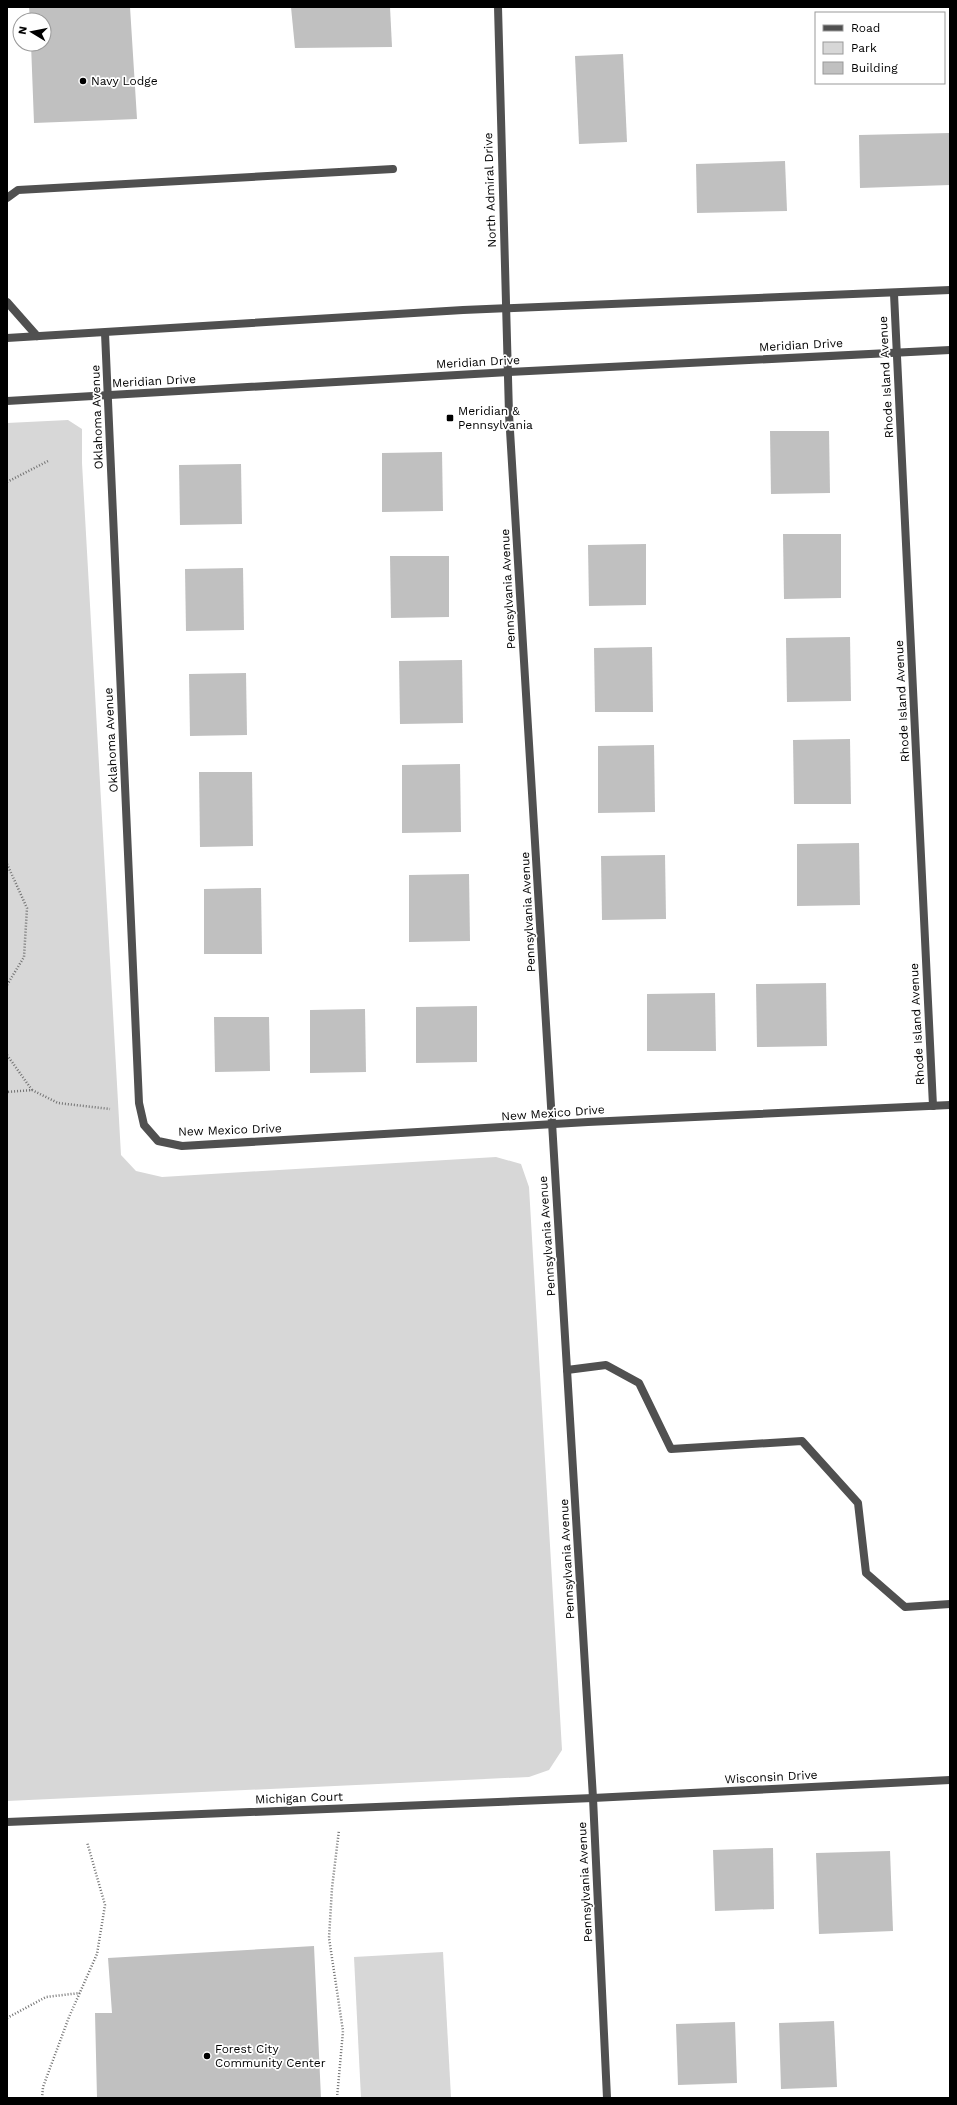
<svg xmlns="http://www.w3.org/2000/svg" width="957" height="2105" font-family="'Work Sans',sans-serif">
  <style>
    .green { fill: #d7d7d7 }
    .building { fill: #c0c0c0 }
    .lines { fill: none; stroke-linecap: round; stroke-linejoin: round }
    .path { stroke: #727272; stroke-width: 2.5; stroke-dasharray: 1 2; stroke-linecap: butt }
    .lane { stroke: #505050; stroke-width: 8 }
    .street { stroke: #505050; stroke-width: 8 }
    .poi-dot { fill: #000; stroke: #fff; stroke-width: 1.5 }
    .labels { text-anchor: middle; stroke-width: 3.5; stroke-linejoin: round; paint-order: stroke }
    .poi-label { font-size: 12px; fill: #000; stroke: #fff; text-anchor: start }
    .street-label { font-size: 12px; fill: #000; stroke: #fff }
  </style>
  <rect width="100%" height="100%" fill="#fff"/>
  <g class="green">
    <polygon points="68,420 82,429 82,463 121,1155 136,1171 162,1177 496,1157 521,1164 529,1187 562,1750 549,1770 529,1777 7,1801 7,423"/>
    <polygon points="443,1952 451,2097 361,2098 354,1957"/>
  </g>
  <g class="building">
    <polygon points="29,7 130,7 137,119 34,123 31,44 44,44 44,20 30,20"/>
    <polygon points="291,7 390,7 392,47 295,48"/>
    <polygon points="623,54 627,142 579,144 575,56"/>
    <polygon points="950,133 950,185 860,188 859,135"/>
    <polygon points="785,161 787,211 697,213 696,164"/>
    <polygon points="770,431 829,431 830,493 771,494"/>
    <polygon points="442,452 443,511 382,512 382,453"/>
    <polygon points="241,464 242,524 180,525 179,465"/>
    <polygon points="783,534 841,534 841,598 784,599"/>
    <polygon points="646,544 646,605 589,606 588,545"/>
    <polygon points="390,556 449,556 449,617 391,618"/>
    <polygon points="243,568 244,630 186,631 185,569"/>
    <polygon points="850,637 851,701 787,702 786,638"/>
    <polygon points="652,647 653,712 595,712 594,648"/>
    <polygon points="462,660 463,723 400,724 399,661"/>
    <polygon points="246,673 247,735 190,736 189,674"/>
    <polygon points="850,739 851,804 794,804 793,740"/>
    <polygon points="654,745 655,812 598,813 598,746"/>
    <polygon points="460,764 461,832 402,833 402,765"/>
    <polygon points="199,772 252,772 253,846 200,847"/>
    <polygon points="859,843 860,905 797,906 797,844"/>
    <polygon points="665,855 666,919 602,920 601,856"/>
    <polygon points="469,874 470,941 409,942 409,875"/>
    <polygon points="261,888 262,954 204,954 204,889"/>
    <polygon points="826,983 827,1046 757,1047 756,984"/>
    <polygon points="715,993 716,1051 647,1051 647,994"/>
    <polygon points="477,1006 477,1062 416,1063 416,1007"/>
    <polygon points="365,1009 366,1072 310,1073 310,1010"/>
    <polygon points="214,1017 269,1017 270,1071 215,1072"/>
    <polygon points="773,1848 774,1909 715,1911 713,1850"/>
    <polygon points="890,1851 893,1931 819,1934 816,1853"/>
    <polygon points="314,1946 321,2098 97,2098 95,2013 112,2013 108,1958"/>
    <polygon points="834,2021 837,2087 781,2089 779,2023"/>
    <polygon points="735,2022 737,2083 678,2085 676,2024"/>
  </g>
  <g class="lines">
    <g class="path">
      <polyline points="7,482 48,461"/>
      <polyline points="7,864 27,908 24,957 7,985"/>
      <polyline points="7,1055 32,1090 7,1092"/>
      <polyline points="32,1090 58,1103 110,1109"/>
      <polyline points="7,2018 46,1997 80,1993"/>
      <polyline points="42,2098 43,2087 69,2017 97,1954 105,1905 87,1842"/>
      <polyline points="337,2098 343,2031 329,1938 332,1888 339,1830"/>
    </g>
    <g class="lane">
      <polyline points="7,198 18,190 393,169"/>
      <polyline points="7,302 37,336"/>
      <polyline points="567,1370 606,1365 639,1383 671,1449 802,1441 858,1503 866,1573 905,1607 950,1604"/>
    </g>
    <g class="street">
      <polyline points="498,7 509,414 593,1798 607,2098"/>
      <polyline points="894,294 933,1106"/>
      <polyline points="105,333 139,1103 144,1125 158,1141 182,1146 588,1122 950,1105"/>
      <polyline points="7,338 463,310 950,290"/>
      <polyline points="7,401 509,372 950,350"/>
      <polyline points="7,1822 593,1798 950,1780"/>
    </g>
  </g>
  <g class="poi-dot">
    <circle cx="83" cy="81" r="4"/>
    <rect x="446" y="414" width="8" height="8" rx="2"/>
    <circle cx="207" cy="2056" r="4"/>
  </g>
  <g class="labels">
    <g class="poi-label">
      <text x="91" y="85">Navy Lodge</text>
      <text x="458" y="415">Meridian &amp;<tspan x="458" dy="14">Pennsylvania</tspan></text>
      <text x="215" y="2053">Forest City<tspan x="215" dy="14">Community Center</tspan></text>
    </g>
    <g class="street-label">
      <text transform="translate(490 190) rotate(-92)" y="4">North Admiral Drive</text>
      <text transform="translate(801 345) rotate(-3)" y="4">Meridian Drive</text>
      <text transform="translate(478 362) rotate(-3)" y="4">Meridian Drive</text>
      <text transform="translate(886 377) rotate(-93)" y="4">Rhode Island Avenue</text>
      <text transform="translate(154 381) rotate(-3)" y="4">Meridian Drive</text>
      <text transform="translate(97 417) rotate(-92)" y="4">Oklahoma Avenue</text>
      <text transform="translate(508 589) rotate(-93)" y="4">Pennsylvania Avenue</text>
      <text transform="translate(902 701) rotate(-93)" y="4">Rhode Island Avenue</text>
      <text transform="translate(111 740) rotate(-93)" y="4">Oklahoma Avenue</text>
      <text transform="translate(528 912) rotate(-93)" y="4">Pennsylvania Avenue</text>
      <text transform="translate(917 1024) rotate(-93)" y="4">Rhode Island Avenue</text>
      <text transform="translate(553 1113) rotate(-4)" y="4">New Mexico Drive</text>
      <text transform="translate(230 1130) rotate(-2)" y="4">New Mexico Drive</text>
      <text transform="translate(547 1236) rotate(-94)" y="4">Pennsylvania Avenue</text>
      <text transform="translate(567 1559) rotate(-93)" y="4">Pennsylvania Avenue</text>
      <text transform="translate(771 1777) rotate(-3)" y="4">Wisconsin Drive</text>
      <text transform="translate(299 1798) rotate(-2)" y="4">Michigan Court</text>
      <text transform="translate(585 1882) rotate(-93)" y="4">Pennsylvania Avenue</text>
    </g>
  </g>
  <rect width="957" height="2105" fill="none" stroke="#000000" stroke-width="16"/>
  <rect x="815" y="12" width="130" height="72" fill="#ffffff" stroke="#999999"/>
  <rect x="823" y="25" width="20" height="6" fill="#505050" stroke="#999999"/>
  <text x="851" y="32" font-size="12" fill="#000000">Road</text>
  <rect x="823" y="42" width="20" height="12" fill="#d7d7d7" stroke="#999999"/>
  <text x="851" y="52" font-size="12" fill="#000000">Park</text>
  <rect x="823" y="62" width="20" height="12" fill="#c0c0c0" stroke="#999999"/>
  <text x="851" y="72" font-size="12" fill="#000000">Building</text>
  <g transform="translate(32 32) rotate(280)"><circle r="19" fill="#ffffff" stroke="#999999"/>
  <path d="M0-3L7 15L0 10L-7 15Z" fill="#000000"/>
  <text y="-6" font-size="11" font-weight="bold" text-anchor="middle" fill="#000000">N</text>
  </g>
</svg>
